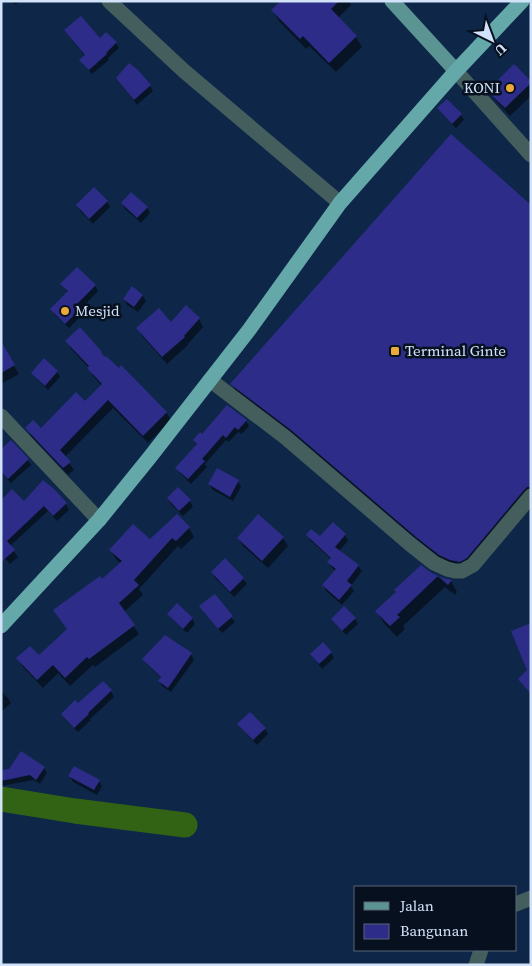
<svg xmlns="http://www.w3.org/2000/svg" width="532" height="966" font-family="'Source Serif 4',serif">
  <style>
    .shadow { fill: #0007 }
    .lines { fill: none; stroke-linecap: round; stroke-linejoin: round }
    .river { stroke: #326315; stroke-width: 25 }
    .building { fill: #2d2c88 }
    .minor { stroke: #445e5e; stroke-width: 15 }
    .major { stroke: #5c9393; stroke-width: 15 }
    .highway { stroke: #65a8a9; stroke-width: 15 }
    .poi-dot { fill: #eba93a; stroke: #06101f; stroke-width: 2 }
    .labels { text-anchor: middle; stroke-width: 5; stroke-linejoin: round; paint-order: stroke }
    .poi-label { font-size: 15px; fill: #d2e2f8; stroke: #06101f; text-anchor: start }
  </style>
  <rect width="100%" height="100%" fill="#0e2748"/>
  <g class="shadow">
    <polygon points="12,1 20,1 15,5"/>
    <polygon points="283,1 349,1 351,5 338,18 356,37 362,47 336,72 309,46 306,49 279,21 273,11"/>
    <polygon points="65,31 116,43 119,48 108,58 109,60 92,74 81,60 85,56"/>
    <polygon points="514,66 531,83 531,96 510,116 494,99 489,91"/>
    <polygon points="117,78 150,86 153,91 137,105"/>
    <polygon points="439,108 461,115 464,120 456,128 442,114"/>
    <polygon points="107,202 110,207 93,224 80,211 77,205"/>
    <polygon points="122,203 147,207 150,213 141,223 125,209"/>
    <polygon points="531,206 531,500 473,568 446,566 238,395 232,384"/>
    <polygon points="62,284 95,285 98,291 80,310 82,315 69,328 55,315 52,309 68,293"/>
    <polygon points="142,295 146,301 138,312 127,305 124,299"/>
    <polygon points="199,319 203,327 188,344 188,345 167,364 142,336 138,329"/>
    <polygon points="79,329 101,353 104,357 166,412 171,420 148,443 113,408 65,457 74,470 68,475 31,436 27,428 41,430 85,403 102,386 93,376 89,368 71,349 67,341"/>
    <polygon points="1,343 19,374 1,384"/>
    <polygon points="57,372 60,377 48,390 36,378 32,373"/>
    <polygon points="246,421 249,426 242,434 238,432 229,442 226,440 205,464 207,467 191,484 180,473 177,468 197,446 194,441 203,435"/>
    <polygon points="1,451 28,460 31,465 11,483 1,473"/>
    <polygon points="238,481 241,487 233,501 213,490 209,484"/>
    <polygon points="178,489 190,501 193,507 183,516 171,504 168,498"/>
    <polygon points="53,490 66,504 69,510 57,521 48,511 10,546 18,557 10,564 1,554 24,503"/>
    <polygon points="333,524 345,535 348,541 339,551 358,566 362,571 351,586 354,591 342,605 326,591 323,585 336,571 332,568 329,563 331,559 311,541 307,535 320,538"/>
    <polygon points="189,528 194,537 181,549 178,546 139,589 143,595 124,612 139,634 95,667 93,665 70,686 58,673 43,688 23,667 18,658 38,657 68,630 102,581 121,564 116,559 111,551 150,541"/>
    <polygon points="238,538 283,538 288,546 268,568 243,546"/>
    <polygon points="225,560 243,579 247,584 234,597 215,578 212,572"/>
    <polygon points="429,573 443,579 451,581 457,592 455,595 445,587 403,626 405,629 397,637 383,622 377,611"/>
    <polygon points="214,596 235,622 222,633 204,612"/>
    <polygon points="169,614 192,618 195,624 187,633 172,619"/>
    <polygon points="355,618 358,624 346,635 336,625 333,619"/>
    <polygon points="331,653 334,658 322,669 311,654"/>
    <polygon points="191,654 194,660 171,692 162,686 159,681 161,678 147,664 144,659"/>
    <polygon points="103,682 111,691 114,697 90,719 91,720 78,732 66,720 63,714 78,705"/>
    <polygon points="1,691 8,698 11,703 1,712"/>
    <polygon points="250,713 265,729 268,734 257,745 242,729 239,724"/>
    <polygon points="44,768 47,773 40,784 34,780 1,786 1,771"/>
    <polygon points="70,776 99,781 102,786 97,795 73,782"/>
  </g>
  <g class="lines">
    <polyline class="river" points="1,799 75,811 185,825"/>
  </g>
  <g class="building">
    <polygon points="281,1 339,1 331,9 357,36 329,63 303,36 300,39 271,10"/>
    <polygon points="81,16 100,38 106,32 117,42 106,53 107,54 89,70 79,60 85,55 64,30"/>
    <polygon points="129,63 138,70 151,85 134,100 116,78"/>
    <polygon points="514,64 531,81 531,83 505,108 487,91"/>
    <polygon points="447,99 462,114 452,124 437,108"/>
    <polygon points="451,134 531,205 531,487 527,487 524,490 467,558 460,562 450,560 439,555 416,537 291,430 230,384"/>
    <polygon points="94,187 108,201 89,219 76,205"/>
    <polygon points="131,192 148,207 137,218 121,203"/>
    <polygon points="77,267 96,285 76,305 80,309 65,324 50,309 68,291 60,284"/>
    <polygon points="132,286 143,295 134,307 123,299"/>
    <polygon points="186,305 200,318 184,336 185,337 162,357 136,328 159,308 171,322"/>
    <polygon points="80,327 102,352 101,353 105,357 106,356 119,368 121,365 167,412 143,436 108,400 60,450 71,462 63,468 25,428 33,420 41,428 76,392 85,401 102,384 87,368 89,366 65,341"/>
    <polygon points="1,341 15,365 1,373"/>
    <polygon points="44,358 58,371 45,386 31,373"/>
    <polygon points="227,405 247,420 238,430 235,427 226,438 223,435 202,459 205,461 188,479 175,468 197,444 193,440 200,432 202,434"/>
    <polygon points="11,440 29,459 8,479 1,472 1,449"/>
    <polygon points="217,468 239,480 230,497 208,484"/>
    <polygon points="43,480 54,489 67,503 53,516 44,506 7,541 15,550 1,562 1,500 12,489 24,501"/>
    <polygon points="178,487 191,500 179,511 167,498"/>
    <polygon points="177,514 190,527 176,541 172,538 134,580 139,585 119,603 135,625 89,659 87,657 65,678 53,665 37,680 16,658 30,646 39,655 67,629 53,610 100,576 102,579 122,561 109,550 133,524 150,539"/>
    <polygon points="258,514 284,537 262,561 237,538"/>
    <polygon points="333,522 346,534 335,547 359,565 347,581 352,585 339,600 322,585 336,569 327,562 331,558 306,535 311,529 320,536"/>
    <polygon points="225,558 244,578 230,592 211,572"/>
    <polygon points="421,565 430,572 443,578 452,580 448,585 438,576 397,615 400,617 390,626 375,611 396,592 394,590"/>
    <polygon points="215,594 233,616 218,629 199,606"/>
    <polygon points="177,603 193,618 183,629 167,614"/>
    <polygon points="344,606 356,618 342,631 331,619"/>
    <polygon points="531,623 531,694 518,679 527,670 511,631"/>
    <polygon points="165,635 192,653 168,688 158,681 161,677 142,659"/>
    <polygon points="323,642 332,652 319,664 310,654"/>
    <polygon points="103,681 112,690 88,713 89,714 74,728 61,714 75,700 78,703"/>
    <polygon points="250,712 266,728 253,740 237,724"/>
    <polygon points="21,751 45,767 36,780 30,775 1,781 1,770 9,769"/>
    <polygon points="74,766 100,780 94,790 68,776"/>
  </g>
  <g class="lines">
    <g class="minor">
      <polyline points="109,1 184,71 340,203"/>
      <polyline points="456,71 531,155"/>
      <polyline points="210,380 285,437 410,544 434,563 447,569 455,571 462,571 473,565 531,496"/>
      <polyline points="1,416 99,520"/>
      <polyline points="516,904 531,898"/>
      <polyline points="476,965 481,950"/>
    </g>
    <polyline class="major" points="392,1 456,71"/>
    <polyline class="highway" points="1,626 99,520 150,457 249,330 340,203 456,71 522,1"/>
  </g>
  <g class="poi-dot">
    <circle cx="510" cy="88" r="5"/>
    <circle cx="65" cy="311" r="5"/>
    <rect x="390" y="346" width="10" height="10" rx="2.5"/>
  </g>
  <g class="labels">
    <g class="poi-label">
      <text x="500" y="93" text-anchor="end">KONI</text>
      <text x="75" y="316">Mesjid</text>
      <text x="405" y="356">Terminal Ginte</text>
    </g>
  </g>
  <rect width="532" height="966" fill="none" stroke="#d2e2f8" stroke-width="5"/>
  <rect x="354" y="886" width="162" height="65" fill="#06101f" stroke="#586476"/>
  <rect x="364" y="902" width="25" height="8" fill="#5c9393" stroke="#586476"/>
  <text x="400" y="911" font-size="15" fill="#d2e2f8">Jalan</text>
  <rect x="364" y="924" width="25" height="15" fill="#2d2c88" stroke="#586476"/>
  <text x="400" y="936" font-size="15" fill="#d2e2f8">Bangunan</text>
  <g transform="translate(492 40) rotate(138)" stroke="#06101f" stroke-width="4" paint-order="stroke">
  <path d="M0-4L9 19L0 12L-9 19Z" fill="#d2e2f8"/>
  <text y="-8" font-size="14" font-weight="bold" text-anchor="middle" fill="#d2e2f8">U</text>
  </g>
</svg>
